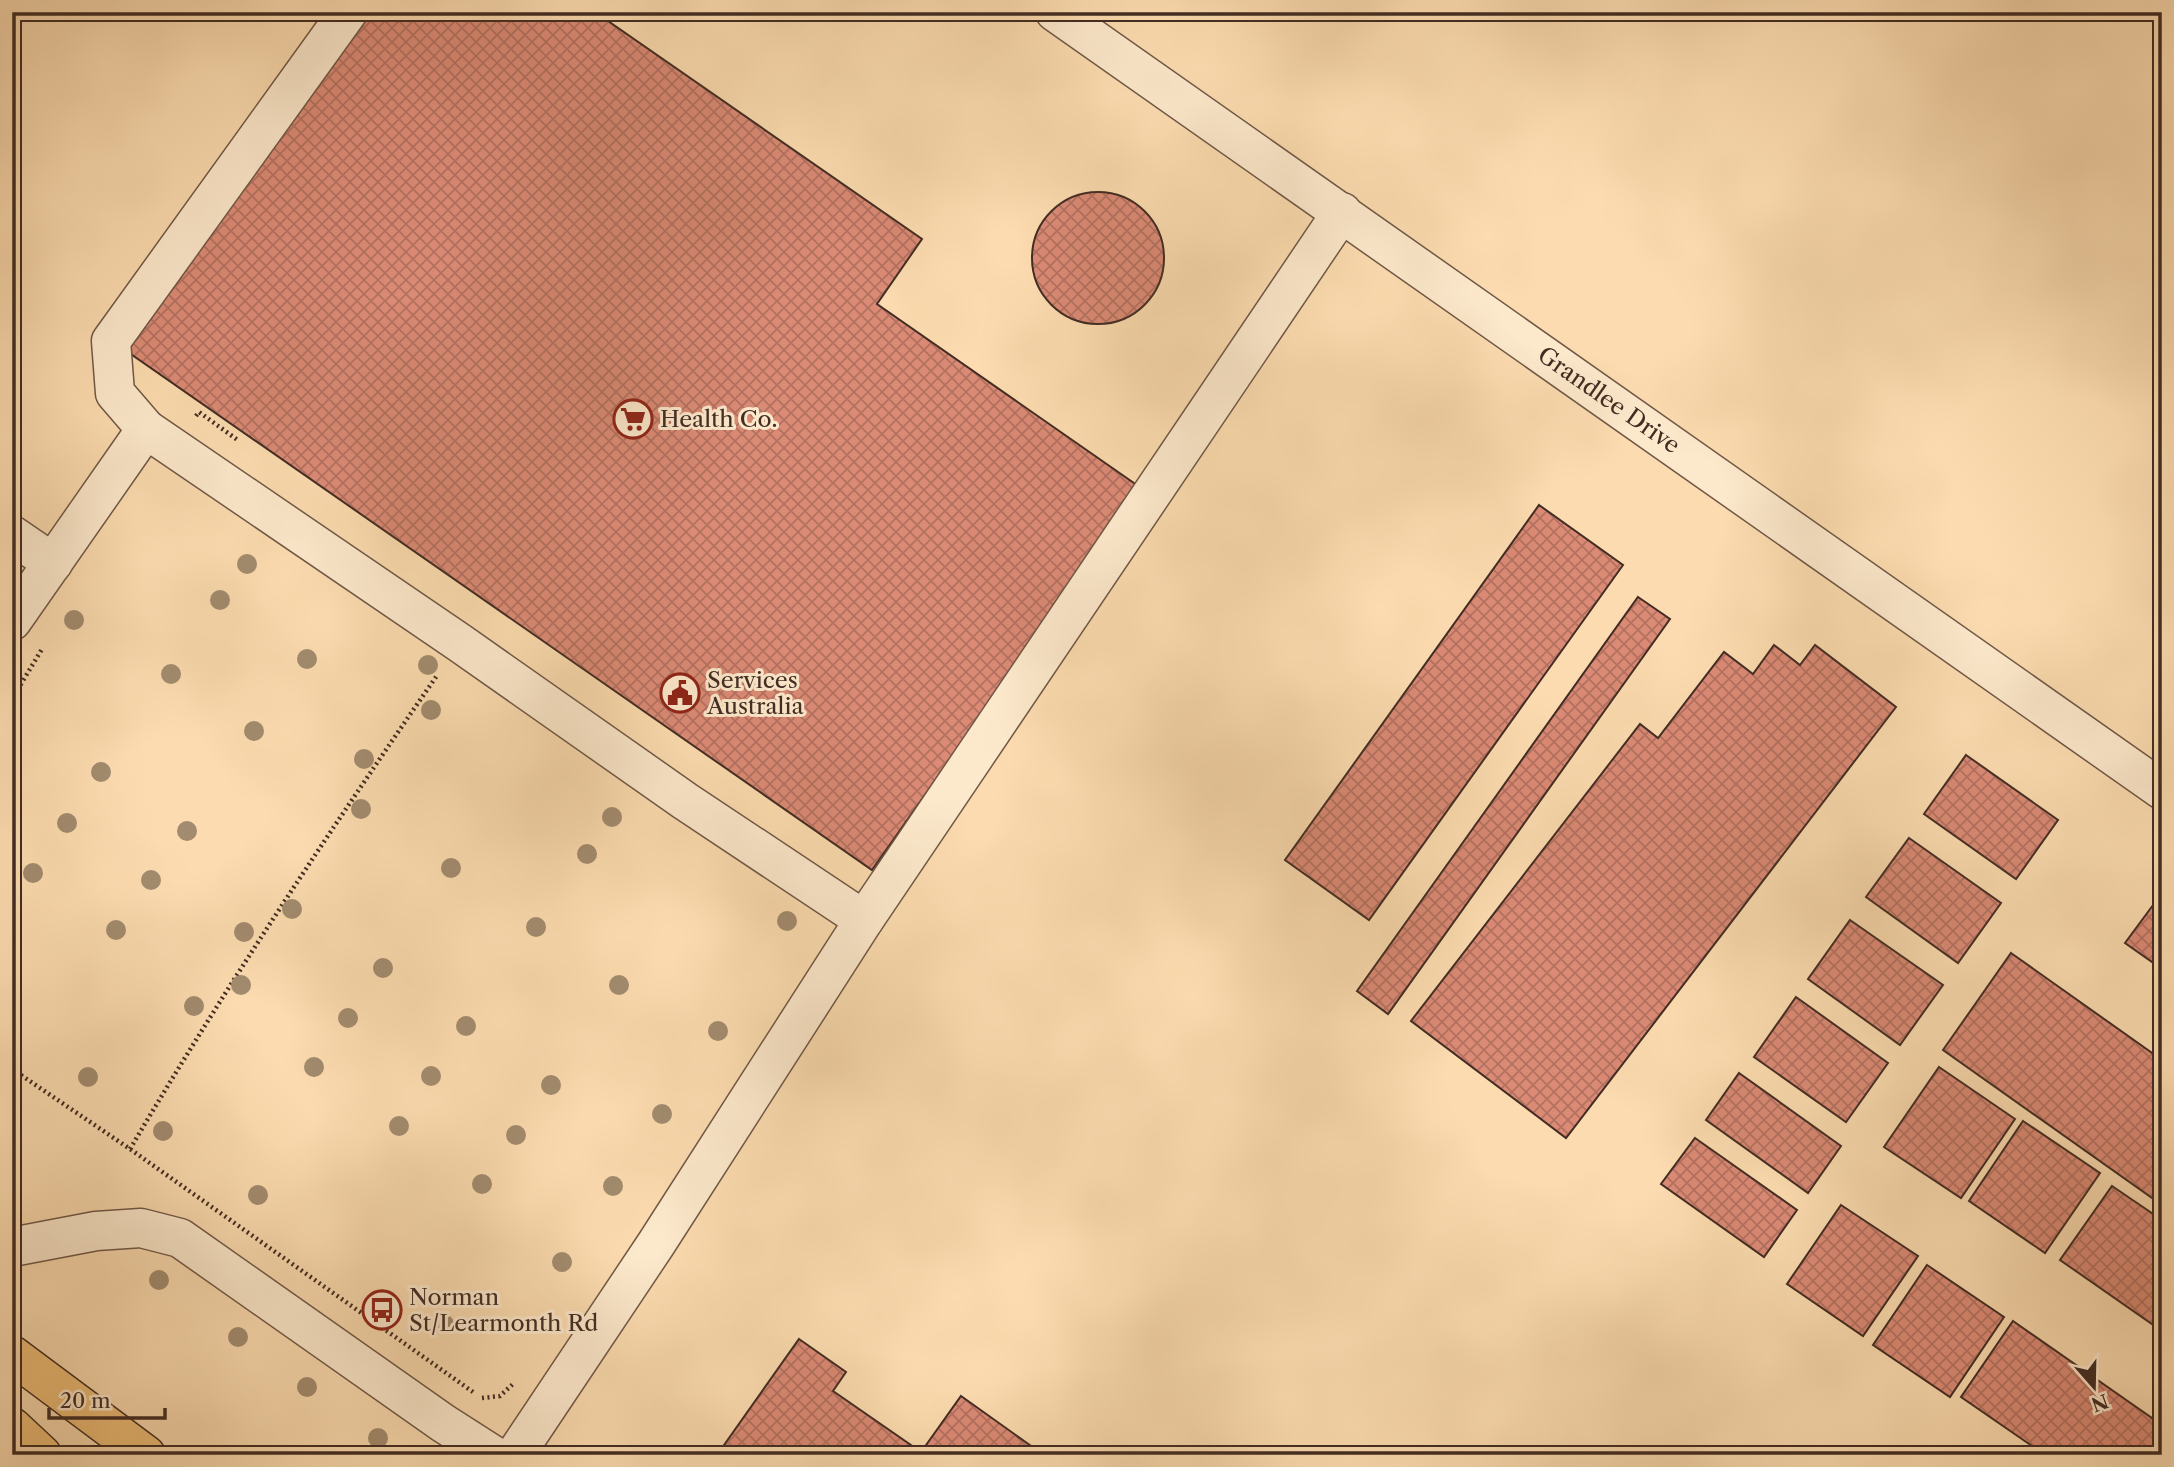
<svg xmlns="http://www.w3.org/2000/svg" width="2174" height="1467" font-family="'Libre Caslon Text',serif">
  <style>
    .building { fill: url(#building-cross-hatch); stroke: #422c23; stroke-width: 2 }
    .lines { fill: none; stroke-linecap: round; stroke-linejoin: round }
    .minor-casing { stroke: #705846; stroke-width: 41 }
    .major-casing { stroke: #422c23; stroke-width: 41 }
    .path { stroke: #422c23; stroke-width: 4.5; stroke-dasharray: 2 3.5; stroke-linecap: butt }
    .minor { stroke: #fce8cb; stroke-width: 38 }
    .major { stroke: #eebe78; stroke-width: 38 }
    .tree { fill: #a28b6e }
    .labels { text-anchor: middle; stroke-width: 6; stroke-linejoin: round; paint-order: stroke }
    .street-label { font-size: 23px; fill: #422c23; stroke: #fce8cb }
    .poi-label { font-size: 23px; fill: #422c23; stroke: #fce8cb; text-anchor: start }
  </style>
  <defs>
    <pattern id="building-cross-hatch" width="8" height="8" patternUnits="userSpaceOnUse" patternTransform="scale(1.75)"><rect width="8" height="8" fill="#db8a75"/><path d="M0 0l8 8M0 8l8-8" fill="none" stroke="#b37160"/></pattern>
  </defs>
  <rect width="100%" height="100%" fill="#fbdbaf"/>
  <filter id="stains"><feTurbulence type="fractalNoise" baseFrequency=".00286" numOctaves="4"/><feColorMatrix values="0 0 0 0 .2 0 0 0 0 .09 0 0 0 0 .02 0 0 0 .5 -.17"/></filter>
  <radialGradient id="worn" r=".72"><stop offset=".6" stop-color="#630" stop-opacity="0"/><stop offset="1" stop-color="#630" stop-opacity=".3"/></radialGradient>
  <g class="building">
    <polygon points="363,12 595,12 922,239 877,304 1141,488 872,870 125,350"/>
    <circle cx="1098" cy="258" r="66"/>
    <polygon points="1539,505 1623,565 1369,920 1285,860"/>
    <polygon points="1638,597 1670,619 1388,1014 1357,991"/>
    <polygon points="1774,645 1800,665 1815,645 1896,707 1566,1138 1411,1021 1640,724 1658,738 1724,652 1753,674"/>
    <polygon points="1966,755 2058,820 2016,879 1924,814"/>
    <polygon points="1909,838 2001,903 1958,963 1866,897"/>
    <polygon points="2162,893 2162,969 2125,943"/>
    <polygon points="1850,920 1943,985 1900,1045 1808,979"/>
    <polygon points="2011,953 2162,1060 2162,1205 1943,1050"/>
    <polygon points="1796,997 1888,1063 1846,1122 1754,1057"/>
    <polygon points="1939,1067 2015,1119 1961,1198 1884,1147"/>
    <polygon points="1739,1073 1841,1146 1808,1193 1706,1120"/>
    <polygon points="2023,1121 2100,1173 2045,1253 1969,1201"/>
    <polygon points="1695,1138 1797,1210 1764,1257 1661,1184"/>
    <polygon points="2112,1186 2162,1220 2162,1331 2060,1260"/>
    <polygon points="1841,1205 1918,1256 1863,1336 1787,1284"/>
    <polygon points="1927,1265 2004,1317 1950,1397 1873,1345"/>
    <polygon points="2013,1321 2162,1425 2162,1455 2045,1455 1961,1397"/>
    <polygon points="799,1339 846,1372 833,1391 921,1452 919,1455 717,1455"/>
    <polygon points="961,1396 1041,1453 1040,1455 919,1455"/>
  </g>
  <g class="lines">
    <g class="minor-casing">
      <g id="minor">
        <polyline points="348,12 111,341 115,393 146,429 460,643 685,801 864,920"/>
        <polyline points="1055,12 2162,790"/>
        <polyline points="12,535 53,563"/>
        <polyline points="12,621 146,429"/>
        <polyline points="12,1247 96,1231 141,1228 180,1238 443,1423 493,1455"/>
        <polyline points="515,1455 656,1244 864,920 1342,212"/>
      </g>
    </g>
    <g class="major-casing">
      <g id="major">
        <polyline points="12,1355 146,1455"/>
        <polyline points="12,1427 42,1455"/>
      </g>
    </g>
    <g class="path">
      <polyline points="196,416 199,412 239,441"/>
      <polyline points="12,699 42,649"/>
      <polyline points="12,1069 130,1149 473,1392"/>
      <path d="M130 1149C226 986 331 829 438 674"/>
      <polyline points="482,1398 500,1396 513,1384"/>
    </g>
    <use href="#minor" class="minor"/>
    <use href="#major" class="major"/>
  </g>
  <g class="tree">
    <circle cx="247" cy="564" r="10"/>
    <circle cx="220" cy="600" r="10"/>
    <circle cx="74" cy="620" r="10"/>
    <circle cx="307" cy="659" r="10"/>
    <circle cx="428" cy="665" r="10"/>
    <circle cx="171" cy="674" r="10"/>
    <circle cx="431" cy="710" r="10"/>
    <circle cx="254" cy="731" r="10"/>
    <circle cx="364" cy="759" r="10"/>
    <circle cx="101" cy="772" r="10"/>
    <circle cx="361" cy="809" r="10"/>
    <circle cx="612" cy="817" r="10"/>
    <circle cx="67" cy="823" r="10"/>
    <circle cx="187" cy="831" r="10"/>
    <circle cx="587" cy="854" r="10"/>
    <circle cx="451" cy="868" r="10"/>
    <circle cx="33" cy="873" r="10"/>
    <circle cx="151" cy="880" r="10"/>
    <circle cx="292" cy="909" r="10"/>
    <circle cx="787" cy="921" r="10"/>
    <circle cx="536" cy="927" r="10"/>
    <circle cx="116" cy="930" r="10"/>
    <circle cx="244" cy="932" r="10"/>
    <circle cx="383" cy="968" r="10"/>
    <circle cx="241" cy="985" r="10"/>
    <circle cx="619" cy="985" r="10"/>
    <circle cx="194" cy="1006" r="10"/>
    <circle cx="348" cy="1018" r="10"/>
    <circle cx="466" cy="1026" r="10"/>
    <circle cx="718" cy="1031" r="10"/>
    <circle cx="314" cy="1067" r="10"/>
    <circle cx="431" cy="1076" r="10"/>
    <circle cx="88" cy="1077" r="10"/>
    <circle cx="551" cy="1085" r="10"/>
    <circle cx="662" cy="1114" r="10"/>
    <circle cx="399" cy="1126" r="10"/>
    <circle cx="163" cy="1131" r="10"/>
    <circle cx="516" cy="1135" r="10"/>
    <circle cx="482" cy="1184" r="10"/>
    <circle cx="613" cy="1186" r="10"/>
    <circle cx="258" cy="1195" r="10"/>
    <circle cx="562" cy="1262" r="10"/>
    <circle cx="159" cy="1280" r="10"/>
    <circle cx="444" cy="1324" r="10"/>
    <circle cx="238" cy="1337" r="10"/>
    <circle cx="307" cy="1387" r="10"/>
    <circle cx="378" cy="1438" r="10"/>
  </g>
  <defs>
    <g id="supermarket-ring" transform="scale(2.0125)"><circle r="9.5" fill="#fce8cb" stroke="#8f2418" stroke-width="1.5"/><path d="M-6-5.5h2.5l.6 2H6L4.5 2H-2.5L-4.4-4H-6ZM-1.5 3.2a1.3 1.3 0 1 0 .1 0ZM3 3.2a1.3 1.3 0 1 0 .1 0Z" fill="#8f2418"/></g>
    <g id="civic-ring" transform="scale(2.0125)"><circle r="9.5" fill="#fce8cb" stroke="#8f2418" stroke-width="1.5"/><path d="M-.6-6.5H3V-4.5H.6V-3L4-1V1h2V6H-6V1h2V-1L-.6-3ZM-1.2 2.5V6h2.4V2.5Z" fill="#8f2418"/></g>
    <g id="bus-ring" transform="scale(2.0125)"><circle r="9.5" fill="#fce8cb" stroke="#8f2418" stroke-width="1.5"/><path d="M-5-6H5V4H4V6H2V4H-2V6H-4V4H-5ZM-3.5-4V0h7V-4ZM-3.5 1.2v1.5H-2V1.2ZM2 1.2v1.5H3.5V1.2Z" fill="#8f2418"/></g>
  </defs>
  <g fill-rule="evenodd">
    <use href="#supermarket-ring" x="633" y="419"/>
    <use href="#civic-ring" x="680" y="693"/>
    <use href="#bus-ring" x="382" y="1310"/>
  </g>
  <g class="labels">
    <g class="street-label">
      <text transform="translate(1609 400) rotate(35)" y="8">Grandlee Drive</text>
    </g>
    <g class="poi-label">
      <text x="660" y="427">Health Co.</text>
      <text x="707" y="688">Services<tspan x="707" dy="26">Australia</tspan></text>
      <text x="409" y="1305">Norman<tspan x="409" dy="26">St/Learmonth Rd</tspan></text>
    </g>
  </g>
  <rect width="2174" height="1467" fill="none" stroke="#fbdbaf" stroke-width="42"/>
  <rect x="14" y="14" width="2146" height="1439" fill="none" stroke="#422c23" stroke-width="3.5"/>
  <rect x="21" y="21" width="2132" height="1425" fill="none" stroke="#422c23" stroke-width="2"/>
  <g transform="translate(2094 1387) rotate(160)" stroke="#fce8cb" stroke-width="5" paint-order="stroke">
  <path d="M0-5L12 26L0 18L-12 26Z" fill="#422c23"/>
  <text y="-10" font-size="19" font-weight="bold" text-anchor="middle" fill="#422c23">N</text>
  </g>
  <path d="M49 1408v10h116v-10" fill="none" stroke="#422c23" stroke-width="3.5"/>
  <text x="60" y="1408" font-size="21" fill="#422c23" stroke="#fce8cb" stroke-width="5" paint-order="stroke">20 m</text>
  <rect width="100%" height="100%" filter="url(#stains)"/>
  <rect width="100%" height="100%" fill="url(#worn)"/>
</svg>
